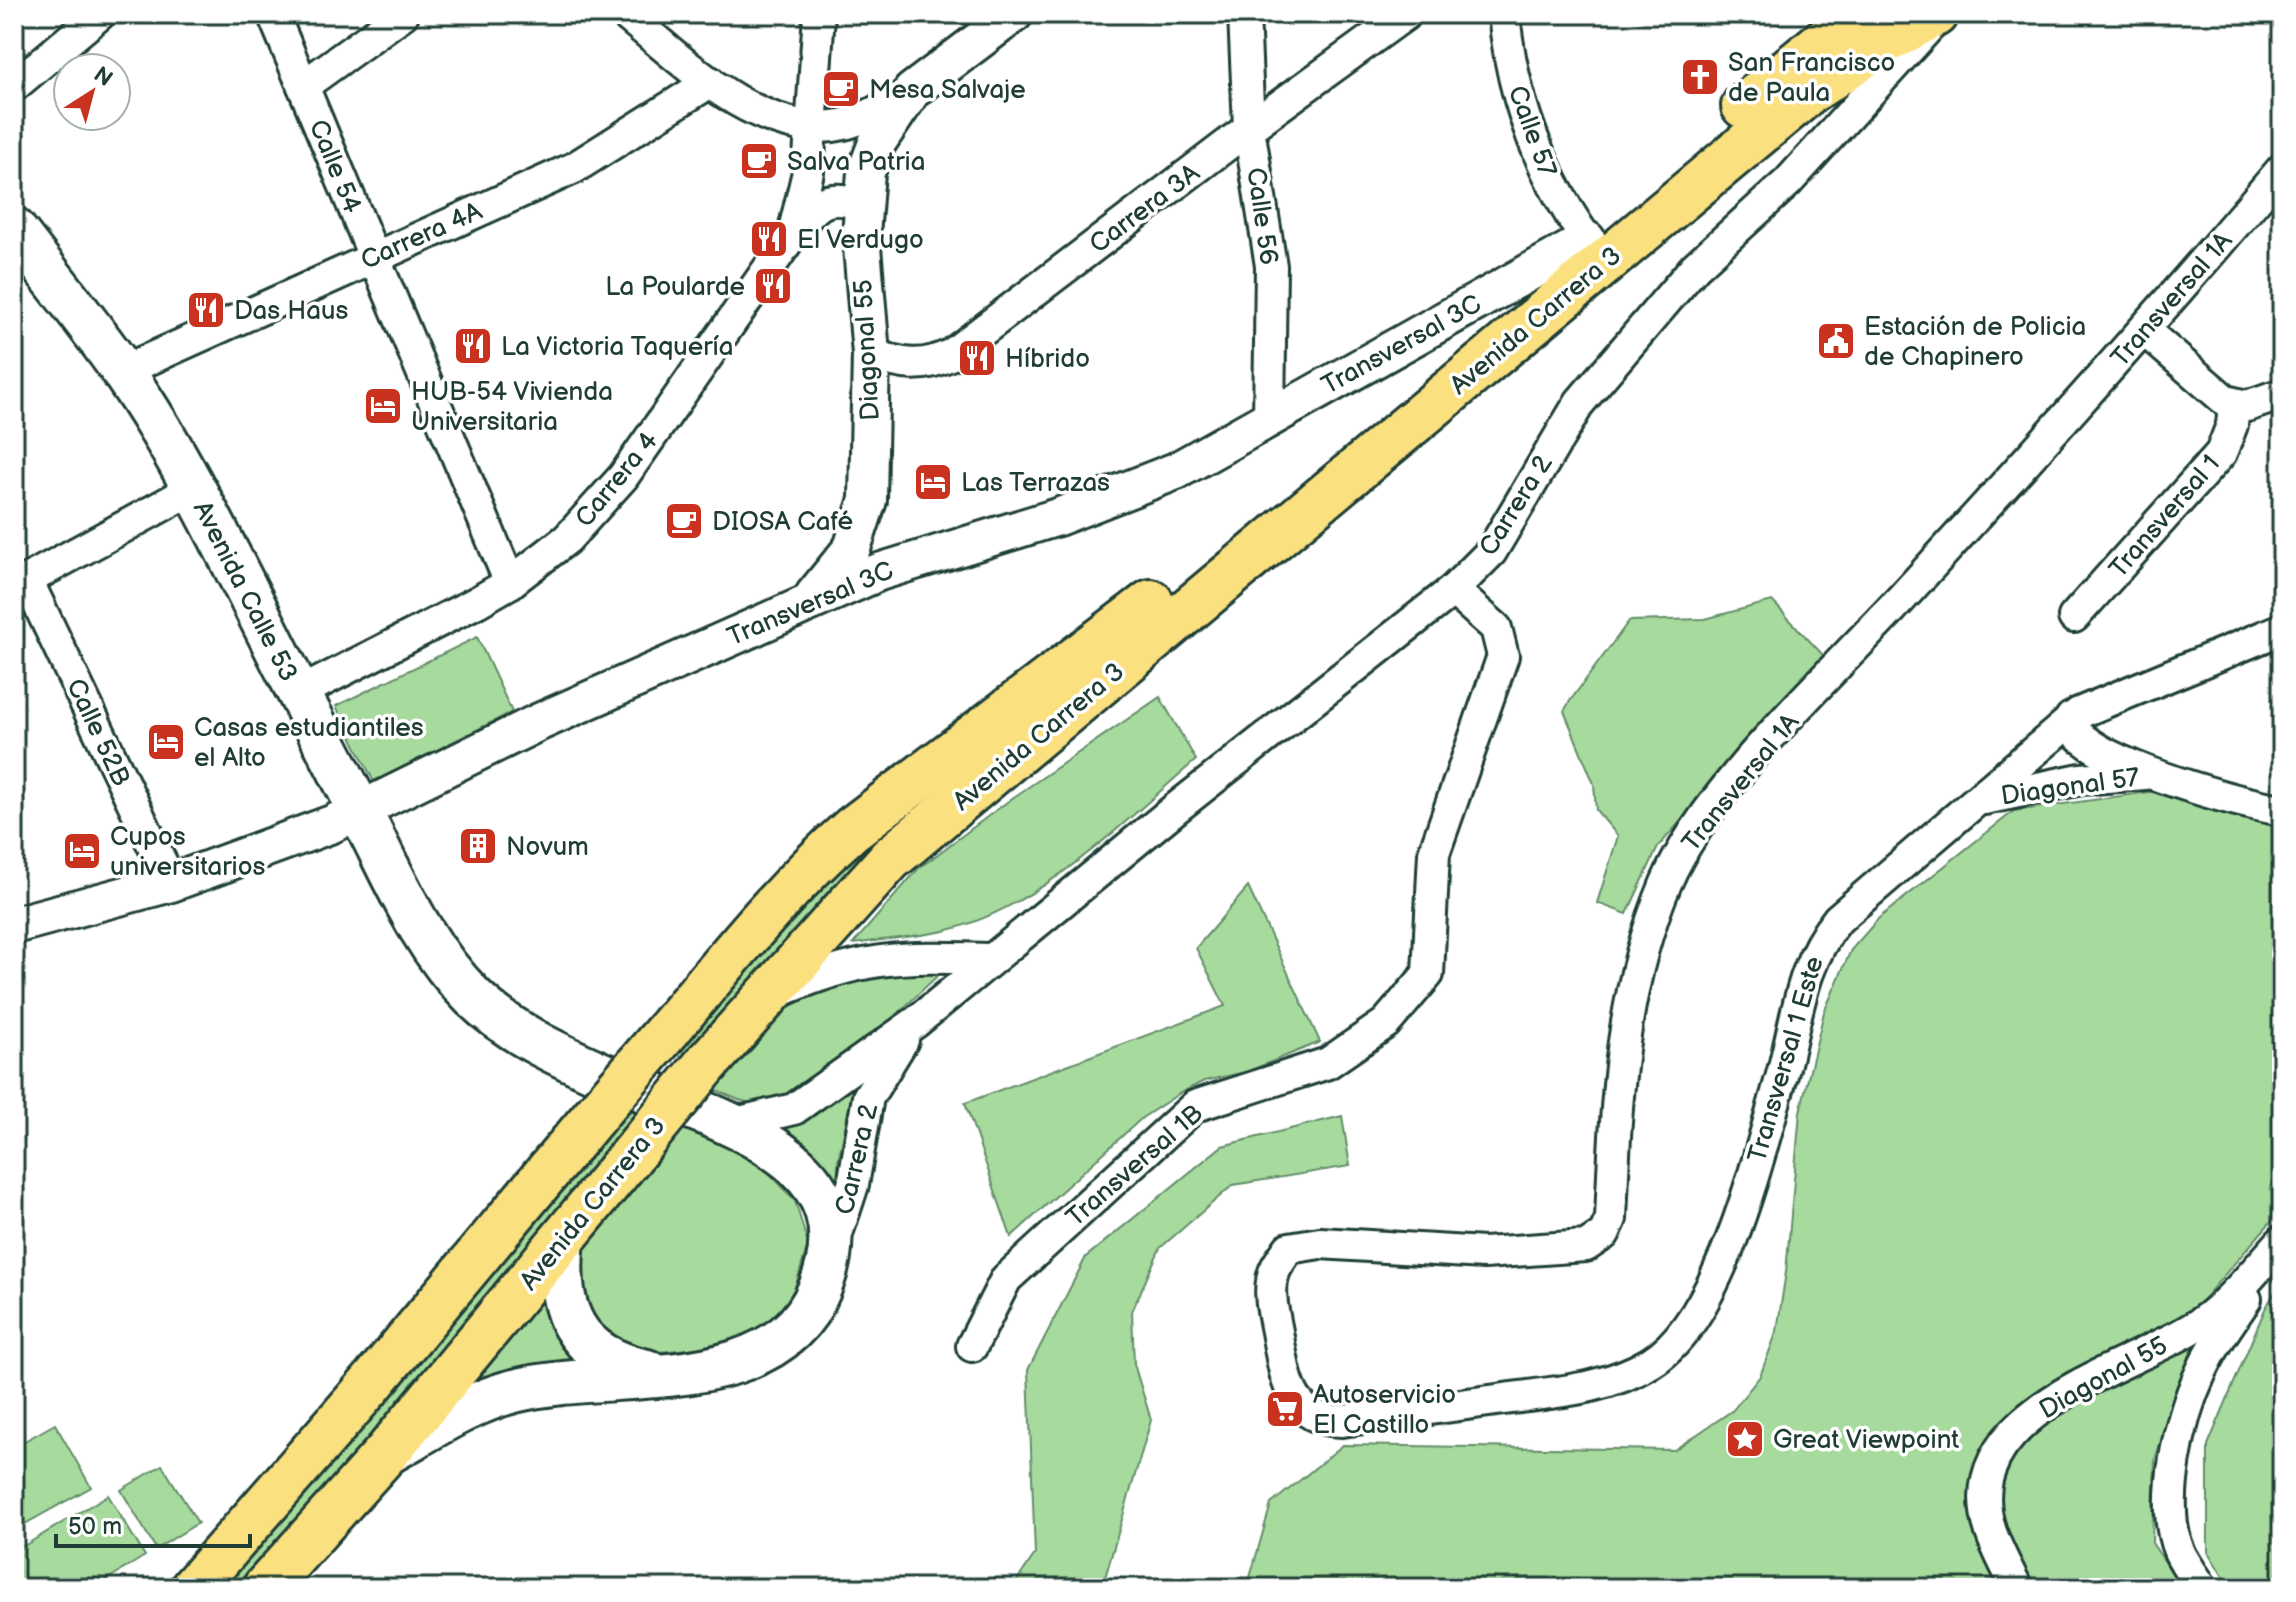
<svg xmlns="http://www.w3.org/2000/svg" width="2296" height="1602" font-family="'Balsamiq Sans',sans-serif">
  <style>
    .green { fill: #a7db9e; stroke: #638c69; stroke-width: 2 }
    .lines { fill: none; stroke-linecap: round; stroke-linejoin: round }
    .minor-casing { stroke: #1f3d34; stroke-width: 36 }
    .tertiary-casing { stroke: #1f3d34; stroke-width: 42 }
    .secondary-casing { stroke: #1f3d34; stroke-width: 48 }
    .primary-casing { stroke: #1f3d34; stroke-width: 50 }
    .minor { stroke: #fff; stroke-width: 30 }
    .tertiary { stroke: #fff; stroke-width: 36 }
    .secondary { stroke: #fff; stroke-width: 42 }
    .primary { stroke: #fbe080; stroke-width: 44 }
    .primary-bridge-casing { stroke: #1f3d34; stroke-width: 50; stroke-linecap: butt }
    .primary-bridge { stroke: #fbe080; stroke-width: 44 }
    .labels { text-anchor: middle; stroke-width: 7; stroke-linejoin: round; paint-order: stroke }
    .poi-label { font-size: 26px; fill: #1f3d34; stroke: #fff; text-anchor: start }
    .street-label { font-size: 26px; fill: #1f3d34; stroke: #fff }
  </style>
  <rect width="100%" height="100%" fill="#fff"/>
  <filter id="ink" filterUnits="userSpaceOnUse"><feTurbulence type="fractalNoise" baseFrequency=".0125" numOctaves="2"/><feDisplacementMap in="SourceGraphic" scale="16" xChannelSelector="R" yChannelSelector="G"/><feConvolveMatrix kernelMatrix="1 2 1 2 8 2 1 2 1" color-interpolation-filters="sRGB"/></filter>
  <g filter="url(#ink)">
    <g class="green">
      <polygon points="1772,601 1824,656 1658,847 1627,914 1597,903 1618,836 1596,810 1594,784 1564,711 1570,701 1629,621 1705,619"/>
      <polygon points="477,637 512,712 374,782 336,706"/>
      <polygon points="1133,638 692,1059 670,1053 813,882"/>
      <path d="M1160 697 1196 760C1123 822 1041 908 944 931 915 937 883 939 853 944L918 869 1011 799Z"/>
      <polygon points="2164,790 2282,819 2282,1209 2178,1328 2192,1348 2155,1459 2152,1543 2183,1588 1247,1588 1271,1504 1343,1445 1674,1450 1733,1410 1760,1376 1777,1331 1786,1272 1800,1112 1824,1012 1851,950 1879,918 2014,811"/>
      <polygon points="1248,887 1320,1042 1246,1072 1204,1081 1180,1093 1142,1118 1011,1237 965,1103 1225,1006 1196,948"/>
      <path d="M948 966C901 1008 819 1100 756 1103 743 1104 727 1094 715 1090 749 1047 786 991 843 977 876 968 914 969 948 966Z"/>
      <polygon points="853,1089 838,1161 837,1205 779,1127"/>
      <polygon points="625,1107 642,1116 243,1588 213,1588"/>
      <polygon points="1342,1116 1350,1166 1233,1185 1160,1248 1132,1311 1134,1364 1151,1420 1102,1588 1012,1588 1035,1554 1028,1370 1086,1257 1222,1146"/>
      <polygon points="681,1126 727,1142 766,1169 795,1201 808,1244 792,1298 758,1331 719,1346 659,1352 604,1333 577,1301 574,1270 589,1235"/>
      <polygon points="2282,1280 2282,1588 2230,1588 2208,1552 2208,1445 2265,1309"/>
      <polygon points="543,1289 588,1369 504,1371 457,1393"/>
      <polygon points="55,1424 91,1487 14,1530 14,1447"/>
      <polygon points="162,1465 198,1523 156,1549 121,1490"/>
      <polygon points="108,1495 145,1556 93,1588 14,1588 14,1552"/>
    </g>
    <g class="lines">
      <g class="minor-casing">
        <g id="minor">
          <polyline points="273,14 510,583"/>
          <path d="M625 14C681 59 753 134 833 126 861 123 888 105 912 91"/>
          <polyline points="1244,14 1249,128 1271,266 1269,419"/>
          <path d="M1504 14C1512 98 1539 171 1587 240"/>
          <polyline points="14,86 100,14"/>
          <polyline points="303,86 403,14"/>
          <path d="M2282 169C2158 316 2030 458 1900 600 1828 678 1707 787 1666 883 1620 992 1616 1103 1611 1219L1604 1234 1586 1246 1484 1253 1320 1243 1289 1248C1282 1259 1273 1268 1272 1281 1269 1300 1275 1319 1278 1337 1286 1379 1289 1420 1342 1421 1396 1414 1450 1406 1504 1399 1554 1392 1605 1390 1650 1363 1720 1322 1758 1158 1780 1082 1797 1024 1798 968 1838 919L2079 713 2282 629"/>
          <polyline points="795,226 808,172 819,14"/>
          <polyline points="2145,331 2226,401 2247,406 2282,394"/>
          <path d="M871 354C902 365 922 369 952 354L1249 128 1406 14"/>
          <polyline points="123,371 574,168 710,82"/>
          <polyline points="27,580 171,883"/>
          <polyline points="14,587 193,489"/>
          <polyline points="2074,617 2221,453 2232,425 2234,405"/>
          <path d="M299 693 477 602 510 583 567 539 623 477 794 232C817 204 823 193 861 204"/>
          <path d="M2071 718C2073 727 2076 734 2083 739 2119 769 2235 802 2282 810"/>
          <polyline points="1984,799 2081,779 2145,774"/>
          <path d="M777 993C860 956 900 956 988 959"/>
          <polyline points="731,1124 794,1109 916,1022 1175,809 1453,590 1491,552 1580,402 1695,267 1788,182 1930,26"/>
          <polyline points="832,1249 853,1185 868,1097 903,1040"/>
          <polyline points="972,1346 1006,1279 1195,1106 1328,1063 1386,1023 1428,974 1434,853 1503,656 1496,628 1453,590"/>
          <path d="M2017 1588C2008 1570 1998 1552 1991 1532 1952 1416 2116 1373 2189 1330 2226 1309 2254 1271 2282 1241"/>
          <path d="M2202 1588C2194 1576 2185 1564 2179 1551 2159 1504 2180 1417 2201 1372 2213 1346 2230 1322 2246 1299"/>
        </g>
      </g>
      <g class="tertiary-casing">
        <g id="tertiary">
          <polyline points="814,595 852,548 868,500 871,354 861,235 866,172 877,143 912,91 1014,14"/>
          <polyline points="14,925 171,883 332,824 537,723 879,572 1058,517 1176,471 1587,240"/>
        </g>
      </g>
      <g class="secondary-casing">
        <g id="secondary">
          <path d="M14 229C50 276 89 323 123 372 189 467 238 575 291 678 317 728 344 779 369 829 399 889 425 949 473 997 509 1032 556 1054 602 1074 692 1113 876 1148 820 1288 775 1402 609 1366 514 1391 469 1402 427 1431 387 1453"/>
          <path d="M563 1239C555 1309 573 1356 647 1371"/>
        </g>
      </g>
      <g class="primary-casing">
        <g id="primary">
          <polyline points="1744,106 1857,14"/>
          <path d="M668 1030C727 960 783 889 852 829L1151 602"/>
          <polyline points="708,1062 890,859 1809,92 1884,42 1935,14"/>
          <polyline points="193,1588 371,1384 601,1108"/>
          <polyline points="265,1588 386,1453 649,1134"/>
        </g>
      </g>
      <use href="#minor" class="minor"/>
      <use href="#tertiary" class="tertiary"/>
      <use href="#secondary" class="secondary"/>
      <use href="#primary" class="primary"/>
      <g class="primary-bridge-casing">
        <g id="primary-bridge">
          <polyline points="601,1108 668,1030"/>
          <polyline points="649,1134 708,1062"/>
        </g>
      </g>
      <use href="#primary-bridge" class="primary-bridge"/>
    </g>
  </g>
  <defs>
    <g id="church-square" transform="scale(2)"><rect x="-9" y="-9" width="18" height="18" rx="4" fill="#c8321e" stroke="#fff"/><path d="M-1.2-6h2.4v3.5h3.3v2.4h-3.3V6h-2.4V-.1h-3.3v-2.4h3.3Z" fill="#fff"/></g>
    <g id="cafe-square" transform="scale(2)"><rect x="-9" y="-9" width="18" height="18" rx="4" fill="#c8321e" stroke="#fff"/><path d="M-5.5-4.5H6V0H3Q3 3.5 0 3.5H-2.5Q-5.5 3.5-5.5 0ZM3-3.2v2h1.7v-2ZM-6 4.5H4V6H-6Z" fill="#fff"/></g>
    <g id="restaurant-square" transform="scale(2)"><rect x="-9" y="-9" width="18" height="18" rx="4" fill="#c8321e" stroke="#fff"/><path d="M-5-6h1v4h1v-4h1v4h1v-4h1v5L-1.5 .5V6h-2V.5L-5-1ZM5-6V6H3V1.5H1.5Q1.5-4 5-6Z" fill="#fff"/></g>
    <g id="civic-square" transform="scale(2)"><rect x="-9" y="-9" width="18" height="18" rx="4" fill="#c8321e" stroke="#fff"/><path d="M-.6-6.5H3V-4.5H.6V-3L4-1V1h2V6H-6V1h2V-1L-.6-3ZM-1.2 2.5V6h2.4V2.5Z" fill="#fff"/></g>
    <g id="hotel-square" transform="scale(2)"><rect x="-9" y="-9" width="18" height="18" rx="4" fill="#c8321e" stroke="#fff"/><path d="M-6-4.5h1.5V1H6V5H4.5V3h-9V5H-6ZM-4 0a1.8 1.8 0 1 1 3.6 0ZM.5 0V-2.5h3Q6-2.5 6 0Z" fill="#fff"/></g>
    <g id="building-square" transform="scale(2)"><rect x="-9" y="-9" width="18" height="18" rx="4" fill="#c8321e" stroke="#fff"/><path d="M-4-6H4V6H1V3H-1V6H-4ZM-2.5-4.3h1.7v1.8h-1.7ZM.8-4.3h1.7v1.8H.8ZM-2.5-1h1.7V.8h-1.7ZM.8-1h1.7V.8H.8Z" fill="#fff"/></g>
    <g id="supermarket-square" transform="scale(2)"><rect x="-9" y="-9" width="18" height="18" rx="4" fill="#c8321e" stroke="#fff"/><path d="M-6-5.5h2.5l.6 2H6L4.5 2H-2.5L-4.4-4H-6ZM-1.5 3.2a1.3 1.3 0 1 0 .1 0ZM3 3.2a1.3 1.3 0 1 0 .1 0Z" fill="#fff"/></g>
    <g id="sight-square" transform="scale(2)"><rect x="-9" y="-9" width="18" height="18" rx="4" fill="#c8321e" stroke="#fff"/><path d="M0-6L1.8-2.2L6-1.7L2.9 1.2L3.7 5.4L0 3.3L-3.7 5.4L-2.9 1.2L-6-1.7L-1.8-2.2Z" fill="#fff"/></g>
  </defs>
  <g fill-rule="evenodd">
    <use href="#church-square" x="1700" y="77"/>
    <use href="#cafe-square" x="841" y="89"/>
    <use href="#cafe-square" x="759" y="161"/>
    <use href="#restaurant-square" x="769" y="239"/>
    <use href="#restaurant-square" x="773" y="286"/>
    <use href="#restaurant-square" x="206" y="310"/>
    <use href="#civic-square" x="1836" y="341"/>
    <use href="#restaurant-square" x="473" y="346"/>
    <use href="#restaurant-square" x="977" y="358"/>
    <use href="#hotel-square" x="383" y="406"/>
    <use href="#hotel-square" x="933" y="482"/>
    <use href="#cafe-square" x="684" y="521"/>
    <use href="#hotel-square" x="166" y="742"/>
    <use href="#building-square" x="478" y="846"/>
    <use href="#hotel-square" x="82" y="851"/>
    <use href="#supermarket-square" x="1285" y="1409"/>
    <use href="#sight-square" x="1745" y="1439"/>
  </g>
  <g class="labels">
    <g class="poi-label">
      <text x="1728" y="71">San Francisco<tspan x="1728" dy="30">de Paula</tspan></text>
      <text x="869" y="98">Mesa Salvaje</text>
      <text x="787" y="170">Salva Patria</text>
      <text x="797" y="248">El Verdugo</text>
      <text x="745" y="295" text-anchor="end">La Poularde</text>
      <text x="234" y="319">Das Haus</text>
      <text x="1864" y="335">Estación de Policia<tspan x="1864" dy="30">de Chapinero</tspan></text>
      <text x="501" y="355">La Victoria Taquería</text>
      <text x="1005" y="367">Híbrido</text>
      <text x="411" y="400">HUB-54 Vivienda<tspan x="411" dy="30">Universitaria</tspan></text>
      <text x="961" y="491">Las Terrazas</text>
      <text x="712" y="530">DIOSA Café</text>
      <text x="194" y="736">Casas estudiantiles<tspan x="194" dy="30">el Alto</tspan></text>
      <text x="110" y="845">Cupos<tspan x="110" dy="30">universitarios</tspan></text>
      <text x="506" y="855">Novum</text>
      <text x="1313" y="1403">Autoservicio<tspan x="1313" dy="30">El Castillo</tspan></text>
      <text x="1773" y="1448">Great Viewpoint</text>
    </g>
    <g class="street-label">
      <text transform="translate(1533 131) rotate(70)" y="9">Calle 57</text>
      <text transform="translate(336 166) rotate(68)" y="9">Calle 54</text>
      <text transform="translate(1144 208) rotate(-37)" y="9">Carrera 3A</text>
      <text transform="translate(1263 216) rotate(82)" y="9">Calle 56</text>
      <text transform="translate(421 235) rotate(-24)" y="9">Carrera 4A</text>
      <text transform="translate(2171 299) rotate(-49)" y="9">Transversal 1A</text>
      <text transform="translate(1535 320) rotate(-40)" y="9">Avenida Carrera 3</text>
      <text transform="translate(1401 344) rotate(-29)" y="9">Transversal 3C</text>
      <text transform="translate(866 350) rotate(-93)" y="9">Diagonal 55</text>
      <text transform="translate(616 479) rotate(-51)" y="9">Carrera 4</text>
      <text transform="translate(1515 505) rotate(-58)" y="9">Carrera 2</text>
      <text transform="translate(2164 516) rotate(-49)" y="9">Transversal 1</text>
      <text transform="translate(246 591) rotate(63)" y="9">Avenida Calle 53</text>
      <text transform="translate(810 603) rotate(-23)" y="9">Transversal 3C</text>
      <text transform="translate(99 732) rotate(65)" y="9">Calle 52B</text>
      <text transform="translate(1038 736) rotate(-40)" y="9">Avenida Carrera 3</text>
      <text transform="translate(1740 782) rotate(-51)" y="9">Transversal 1A</text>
      <text transform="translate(2070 786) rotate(-8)" y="9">Diagonal 57</text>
      <text transform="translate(1785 1059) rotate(-74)" y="9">Transversal 1 Este</text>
      <text transform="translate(856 1159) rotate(-77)" y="9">Carrera 2</text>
      <text transform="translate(1134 1165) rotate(-41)" y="9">Transversal 1B</text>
      <text transform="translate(592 1203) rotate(-51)" y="9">Avenida Carrera 3</text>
      <text transform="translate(2103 1377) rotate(-29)" y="9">Diagonal 55</text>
    </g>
  </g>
  <rect width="2296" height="1602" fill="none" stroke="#fff" stroke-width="48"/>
  <rect x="24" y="24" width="2248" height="1554" fill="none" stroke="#1f3d34" stroke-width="3" filter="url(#ink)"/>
  <g transform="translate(92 92) rotate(36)"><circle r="38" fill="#ffffff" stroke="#a5b1ae" stroke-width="2"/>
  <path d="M0-6L14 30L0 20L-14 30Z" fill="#c8321e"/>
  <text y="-12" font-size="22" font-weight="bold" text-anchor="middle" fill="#1f3d34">N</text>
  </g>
  <path d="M56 1534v12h194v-12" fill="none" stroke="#1f3d34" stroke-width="4"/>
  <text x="68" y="1534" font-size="24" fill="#1f3d34" stroke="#ffffff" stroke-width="6" paint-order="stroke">50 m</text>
</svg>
